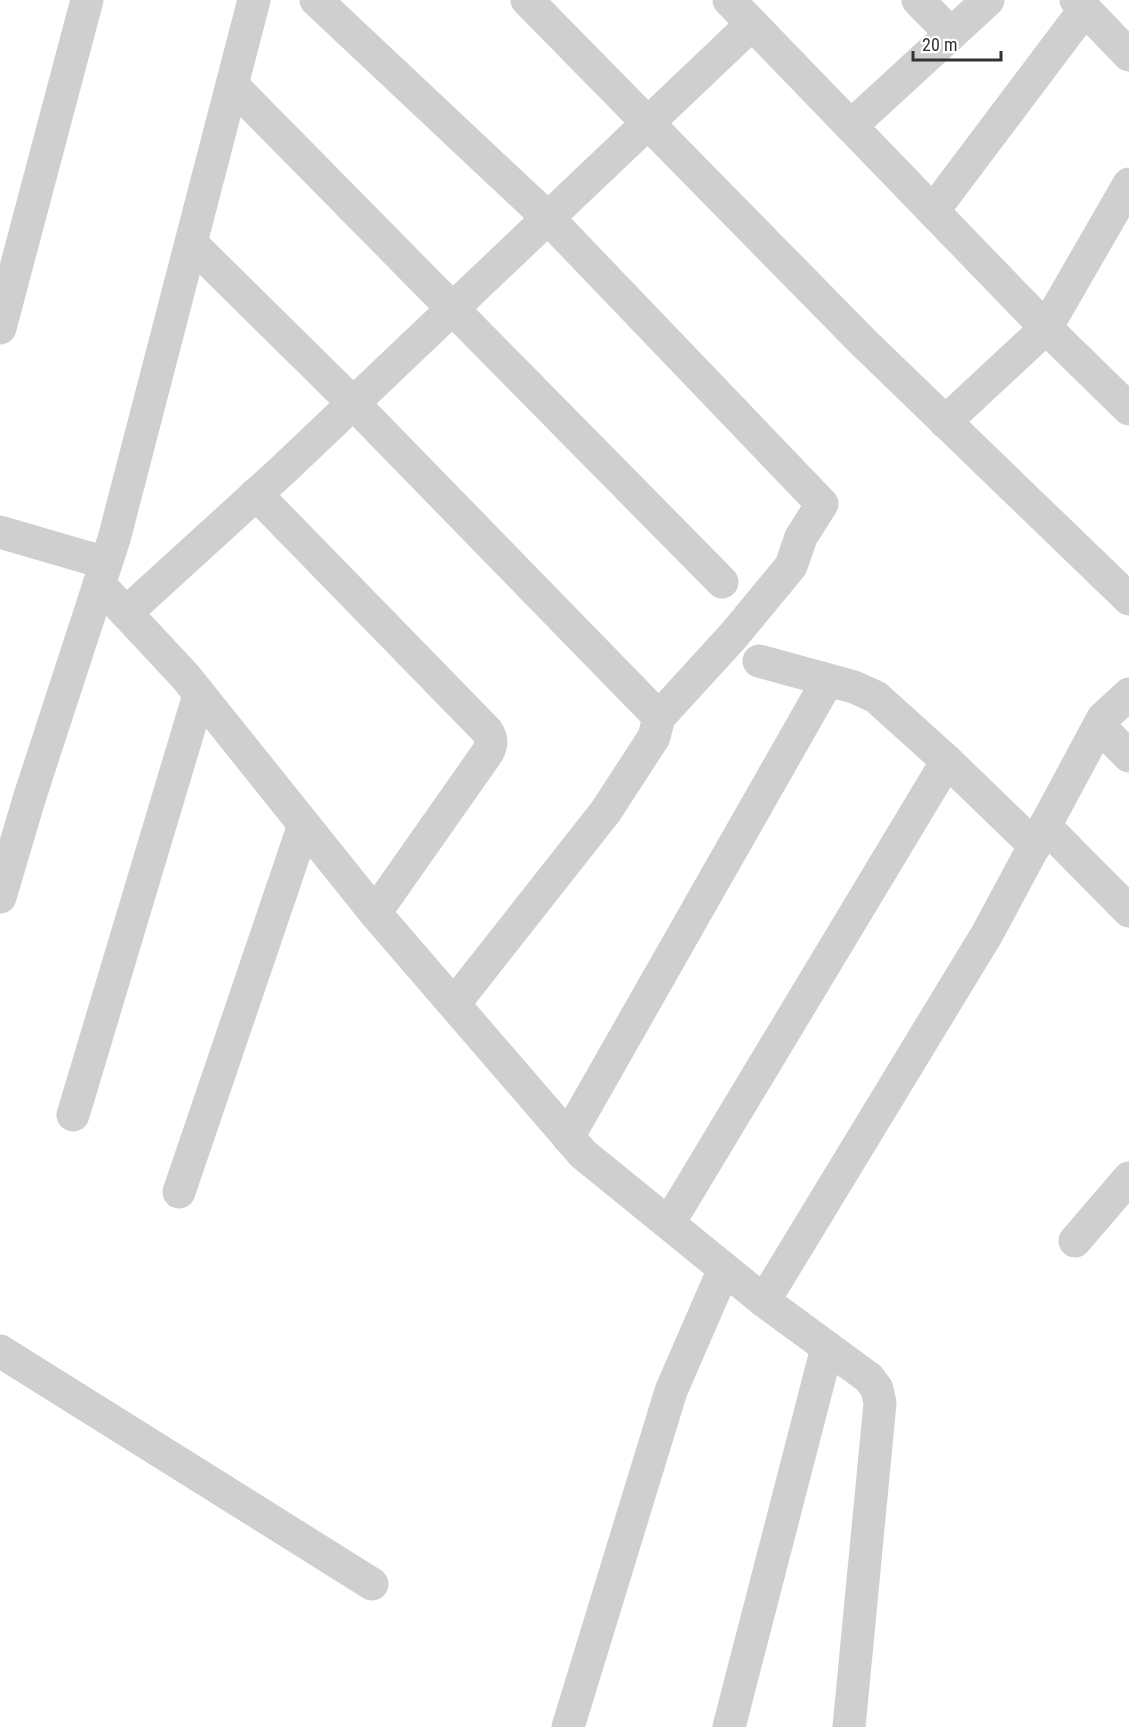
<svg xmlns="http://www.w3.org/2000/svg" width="1129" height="1727" font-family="'Roboto Condensed',sans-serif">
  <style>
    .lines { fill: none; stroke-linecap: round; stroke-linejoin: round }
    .minor { stroke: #cfcfcf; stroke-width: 33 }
  </style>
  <rect width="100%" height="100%" fill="#fff"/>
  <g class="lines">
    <g class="minor">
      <polyline points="316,0 548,218 822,504 801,537 791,566 734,635 659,717 654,737 606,811 454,1004"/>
      <polyline points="527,0 863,342 1129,599"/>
      <polyline points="729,0 1046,328 1129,409"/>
      <polyline points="918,0 951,34"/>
      <polyline points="1076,0 1129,55"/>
      <polyline points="232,85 722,582"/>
      <polyline points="851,126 988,0"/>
      <polyline points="933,211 1085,9"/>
      <polyline points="192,244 353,403 659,717"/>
      <polyline points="0,328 87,0"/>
      <polyline points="945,422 1046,328 1129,184"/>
      <path d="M256 494 487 731C492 739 492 744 488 752L375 913"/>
      <polyline points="0,532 106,563"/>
      <polyline points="99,584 185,676 375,913 583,1154 764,1301 987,934 1103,718 1129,694"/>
      <polyline points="126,613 284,469 752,24"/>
      <polyline points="759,661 854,687 876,697 947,761 1035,846"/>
      <polyline points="1099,726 1129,756"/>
      <polyline points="1045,826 1129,911"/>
      <polyline points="0,897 30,796 114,539 254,0"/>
      <polyline points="73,1115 199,695"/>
      <polyline points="568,1137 828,680"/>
      <polyline points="179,1192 304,825"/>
      <polyline points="669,1223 947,761"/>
      <polyline points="1075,1241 1129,1178"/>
      <polyline points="764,1301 869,1378 877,1389 880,1403 849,1727"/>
      <polyline points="0,1351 372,1584"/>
      <polyline points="568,1727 671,1391 724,1269"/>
      <polyline points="729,1727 827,1348"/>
    </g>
  </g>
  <path d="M913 51v9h88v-9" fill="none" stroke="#323232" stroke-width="3"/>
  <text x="922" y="51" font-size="18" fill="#323232" stroke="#ffffff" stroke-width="4.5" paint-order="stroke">20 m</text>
</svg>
